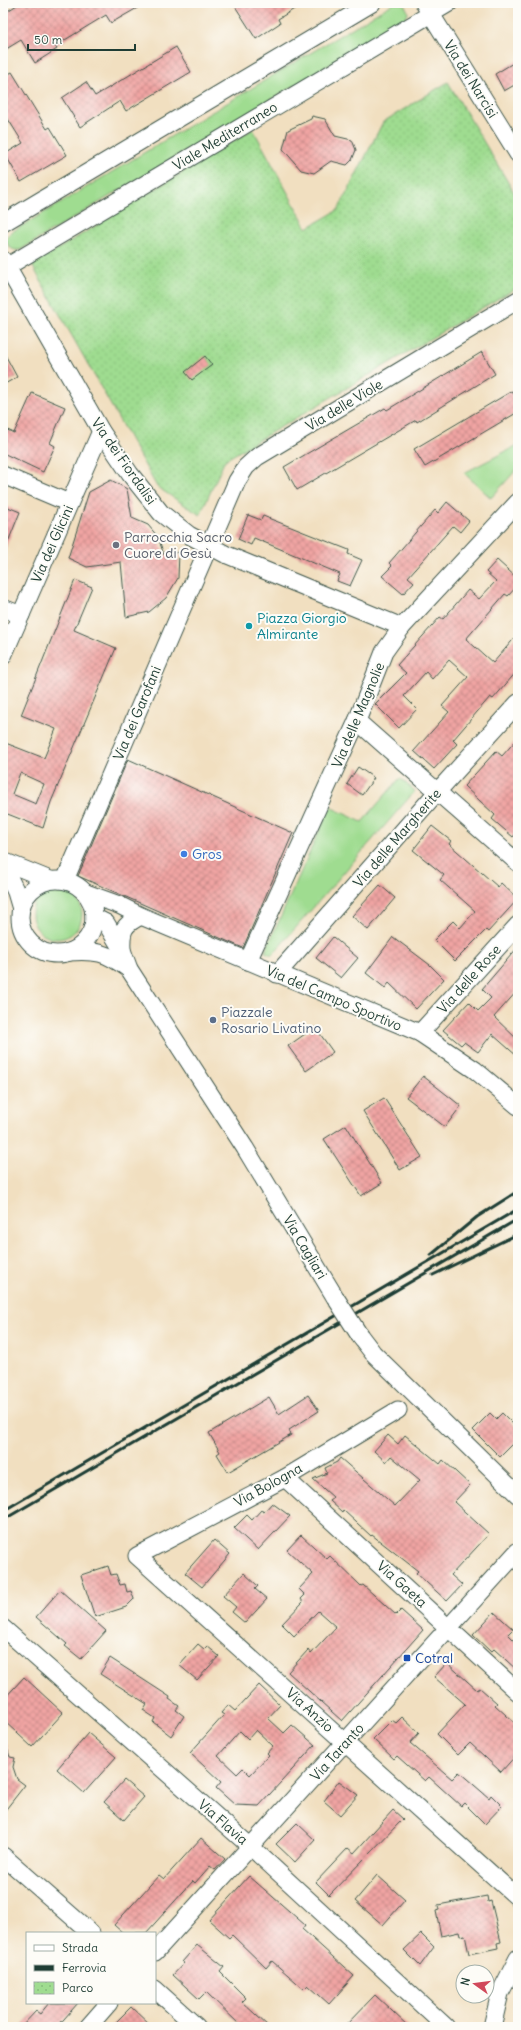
<svg xmlns="http://www.w3.org/2000/svg" width="521" height="2030" font-family="Delius,sans-serif">
  <style>
    .grass { fill: #9fdc90; stroke: #5f8c62 }
    .park { fill: url(#park-dots); stroke: #5f8c62 }
    .building { fill: url(#building-cross-hatch); fill-rule: evenodd }
    .lines { fill: none; stroke-linecap: round; stroke-linejoin: round }
    .minor-casing { stroke: #3e5549; stroke-width: 19 }
    .minor { stroke: #fff; stroke-width: 17 }
    .rail { stroke: #1f3d34; stroke-width: 3 }
    .minor-bridge-casing { stroke: #3e5549; stroke-width: 19; stroke-linecap: butt }
    .minor-bridge { stroke: #fff; stroke-width: 17 }
    .worship-dot { fill: #6b7280; stroke: #fdfcf7; stroke-width: 1.5 }
    .culture-dot { fill: #0f9aa8; stroke: #fdfcf7; stroke-width: 1.5 }
    .shop-dot { fill: #3f7fe0; stroke: #fdfcf7; stroke-width: 1.5 }
    .service-dot { fill: #5c6f8a; stroke: #fdfcf7; stroke-width: 1.5 }
    .transit-dot { fill: #1a4fb4; stroke: #fdfcf7; stroke-width: 1.5 }
    .labels { text-anchor: middle; stroke-width: 4; stroke-linejoin: round; paint-order: stroke }
    .street-label { font-size: 14px; fill: #1f3d34; stroke: #fdfcf7 }
    .worship-label { font-size: 14px; fill: #5b616d; stroke: #fdfcf7; text-anchor: start }
    .culture-label { font-size: 14px; fill: #0d838f; stroke: #fdfcf7; text-anchor: start }
    .shop-label { font-size: 14px; fill: #366cbe; stroke: #fdfcf7; text-anchor: start }
    .service-label { font-size: 14px; fill: #4e5e75; stroke: #fdfcf7; text-anchor: start }
    .transit-label { font-size: 14px; fill: #164399; stroke: #fdfcf7; text-anchor: start }
  </style>
  <defs>
    <pattern id="park-dots" width="8" height="8" patternUnits="userSpaceOnUse"><rect width="8" height="8" fill="#9fdc90"/><path d="M2 2h.1M6 6h.1" fill="none" stroke="#88be7d" stroke-width="1.8" stroke-linecap="round"/></pattern>
    <pattern id="building-cross-hatch" width="8" height="8" patternUnits="userSpaceOnUse"><rect width="8" height="8" fill="#f0a4a3"/><path d="M0 0l8 8M0 8l8-8" fill="none" stroke="#c28786"/></pattern>
  </defs>
  <rect width="100%" height="100%" fill="#fdfcf7"/>
  <filter id="ink" filterUnits="userSpaceOnUse"><feTurbulence type="fractalNoise" baseFrequency=".025" numOctaves="2"/><feDisplacementMap in="SourceGraphic" scale="8" xChannelSelector="R" yChannelSelector="G"/><feConvolveMatrix kernelMatrix="1 2 1 2 8 2 1 2 1" color-interpolation-filters="sRGB"/></filter>
  <filter id="wash" filterUnits="userSpaceOnUse"><feTurbulence type="fractalNoise" baseFrequency=".012" numOctaves="4" result="noise"/><feDisplacementMap in="SourceGraphic" scale="16" xChannelSelector="R" yChannelSelector="G"/><feGaussianBlur stdDeviation="0.9" result="paint"/><feColorMatrix in="noise" values="0 0 0 0 0 0 0 0 0 0 0 0 0 0 0 0 0 1.4 0 .05"/><feComposite in="paint" operator="in"/></filter>
  <g filter="url(#wash)">
    <rect width="100%" height="100%" fill="#f1dfc0"/>
    <g class="grass">
      <path d="M394 3H402L407 9 408 14 404 20 20 250C12 251 8 247 6 239L10 233Z"/>
      <polygon points="518,445 518,468 491,498 464,473"/>
      <polygon points="400,778 415,791 272,955 265,952 330,807 362,822"/>
      <circle cx="57" cy="914" r="25"/>
    </g>
    <polygon class="park" points="448,82 518,199 518,287 225,460 200,515 157,487 32,265 253,129 307,228 338,210 383,122"/>
    <g id="blocks">
      <g class="building">
        <polygon points="20,3 146,3 111,23 106,15 55,46 57,49 35,63 21,40 3,51 3,14"/>
        <polygon points="233,3 304,3 278,19 280,23 256,39"/>
        <polygon points="176,47 191,72 126,111 120,101 80,127 62,98 86,82 95,96"/>
        <polygon points="518,60 518,83 504,91 495,74"/>
        <polygon points="12,72 47,129 50,127 67,155 21,182 5,154 23,143 3,111 3,77"/>
        <polygon points="312,116 325,119 335,136 352,140 356,150 352,160 347,165 331,161 314,173 301,170 283,149 288,130 311,119"/>
        <polygon points="3,351 17,377 3,385"/>
        <polygon points="482,352 495,374 417,422 416,420 297,490 284,467 385,408 387,410"/>
        <polygon points="205,356 212,365 192,380 185,372"/>
        <polygon points="512,391 518,401 518,412 425,467 414,449"/>
        <polygon points="32,393 65,407 50,443 55,446 43,472 3,453 3,428 14,433"/>
        <polygon points="111,480 127,489 132,518 148,525 158,537 164,555 179,552 178,578 166,598 149,612 126,617 121,562 87,567 68,558 89,492"/>
        <polygon points="447,502 469,521 460,532 453,526 408,577 414,582 403,594 382,576 392,566 389,563 435,510 438,513"/>
        <polygon points="3,505 20,512 4,552 3,552"/>
        <polygon points="248,515 261,520 263,516 349,550 348,554 362,560 350,586 337,581 340,574 254,538 251,545 238,539"/>
        <polygon points="497,560 518,579 518,585 508,596 505,594 466,639 493,663 518,634 518,670 493,699 490,697 453,740 457,744 434,769 414,751 449,712 442,706 468,677 449,660 432,679 426,672 404,696 417,709 399,728 375,704 406,673 397,665 440,617 443,619 468,590 479,599 496,581 486,572"/>
        <path d="M75 580 92 587 74 630 116 648 51 802 43 828 5 813 3 814V742L44 758 56 729 21 715ZM20 773 44 784 36 804 12 794Z"/>
        <polygon points="518,738 518,831 513,837 492,819 495,815 464,786 496,751 502,756"/>
        <polygon points="128,759 293,833 243,948 78,876"/>
        <polygon points="358,767 374,778 362,795 347,784"/>
        <polygon points="432,826 451,841 449,844 498,887 501,883 518,899 488,932 486,930 455,961 434,940 453,921 460,928 475,911 440,880 444,875 413,850"/>
        <polygon points="380,885 395,898 368,930 352,916"/>
        <polygon points="333,937 358,958 341,978 316,958"/>
        <polygon points="393,937 430,965 444,979 416,1009 389,983 385,988 366,973"/>
        <polygon points="518,947 518,990 494,1017 518,1040 518,1057 492,1034 478,1052 464,1042 461,1045 443,1030 469,1002 478,1011 491,998 482,989"/>
        <polygon points="315,1027 333,1052 306,1071 288,1046"/>
        <polygon points="423,1076 461,1106 445,1127 406,1097"/>
        <polygon points="384,1098 422,1157 400,1170 363,1111"/>
        <polygon points="346,1125 382,1183 361,1196 324,1139"/>
        <polygon points="308,1395 319,1411 289,1430 291,1435 228,1472 217,1454 220,1452 209,1433 269,1397 279,1414"/>
        <polygon points="490,1413 496,1419 502,1413 518,1429 518,1439 500,1457 473,1430"/>
        <polygon points="388,1435 398,1444 405,1435 440,1464 443,1460 470,1485 454,1502 489,1534 451,1575 462,1585 447,1601 416,1573 418,1571 372,1535 371,1536 343,1510 342,1512 330,1501 334,1498 313,1479 327,1473 325,1468 337,1462 340,1458 395,1506 420,1480 391,1456 386,1462 374,1451"/>
        <polygon points="272,1503 290,1516 258,1550 234,1528 247,1515 252,1520 261,1510 264,1512"/>
        <polygon points="301,1535 327,1559 330,1556 361,1586 363,1585 396,1615 401,1610 423,1630 342,1721 288,1672 308,1650 311,1654 336,1627 318,1611 294,1636 282,1624 303,1602 301,1599 305,1595 299,1589 313,1574 287,1550"/>
        <polygon points="214,1540 230,1554 202,1587 185,1573"/>
        <polygon points="108,1566 111,1575 116,1574 120,1585 125,1584 127,1592 131,1591 134,1599 126,1607 95,1617 81,1575"/>
        <polygon points="244,1573 258,1586 255,1589 267,1599 245,1623 232,1612 236,1607 223,1596"/>
        <polygon points="60,1590 106,1631 81,1659 65,1646 67,1644 36,1617"/>
        <polygon points="494,1612 513,1629 508,1634 518,1644 518,1671 494,1649 491,1652 473,1635"/>
        <polygon points="198,1644 204,1649 207,1646 219,1656 197,1680 179,1665"/>
        <polygon points="110,1658 170,1697 169,1699 179,1706 176,1710 184,1716 171,1736 153,1722 155,1718 143,1710 147,1704 100,1674"/>
        <polygon points="447,1663 477,1690 480,1688 497,1703 495,1705 518,1726 518,1753 501,1772 470,1743 458,1755 437,1734 465,1704 434,1677"/>
        <polygon points="24,1677 63,1713 32,1747 3,1720 3,1700"/>
        <path d="M259 1685 280 1705 268 1718 284 1733 292 1725 315 1745 259 1806 235 1805 216 1788 221 1782 190 1753 224 1715 221 1713 228 1705 235 1711ZM256 1730 273 1746 267 1753 269 1755 250 1775 243 1768 237 1774 218 1756 240 1731 248 1739Z"/>
        <polygon points="402,1717 419,1733 410,1743 452,1779 459,1772 489,1798 491,1795 502,1806 485,1824 464,1803 461,1806 429,1777 425,1781 397,1756 394,1759 373,1739 392,1720 396,1723"/>
        <polygon points="88,1733 116,1757 84,1793 57,1769"/>
        <polygon points="5,1742 10,1757 15,1758 13,1767 17,1779 25,1785 3,1813 3,1743"/>
        <polygon points="124,1780 144,1797 124,1820 104,1802"/>
        <polygon points="339,1781 358,1795 340,1815 324,1801"/>
        <polygon points="393,1810 403,1819 329,1895 316,1882 348,1848 354,1853"/>
        <polygon points="297,1823 315,1840 295,1862 276,1844"/>
        <polygon points="201,1838 225,1859 215,1870 210,1866 195,1883 193,1881 146,1933 123,1933 114,1925 159,1875 164,1879"/>
        <polygon points="377,1875 405,1900 383,1925 355,1901"/>
        <polygon points="249,1876 305,1925 302,1929 354,1976 329,2004 308,1985 304,1989 272,1961 266,1968 232,1935 229,1938 209,1920"/>
        <polygon points="487,1896 488,1902 491,1901 501,1942 497,1943 498,1948 469,1954 465,1935 460,1936 459,1932 441,1936 436,1911 439,1910 438,1905"/>
        <polygon points="421,1934 434,1947 420,1966 404,1950"/>
        <polygon points="197,1945 224,1967 220,1972 246,1998 242,2002 269,2027 242,2027 206,1992 199,1999 173,1975 184,1963 182,1962"/>
        <polygon points="375,1995 409,2027 344,2027"/>
        <polygon points="49,2003 78,2003 57,2027 21,2027 36,2011 40,2014"/>
        <polygon points="131,2007 152,2027 111,2027"/>
      </g>
    </g>
  </g>
  <g filter="url(#ink)">
    <use href="#blocks" fill-opacity="0" stroke="#3e5549" stroke-width="1"/>
    <g class="lines">
      <g class="minor-casing">
        <g id="minor">
          <polyline points="424,3 518,154"/>
          <polyline points="3,223 372,3"/>
          <polyline points="3,260 101,431 130,474 161,513 189,535 225,554 402,627"/>
          <polyline points="3,269 449,3"/>
          <polyline points="3,475 69,503"/>
          <polyline points="3,608 21,615"/>
          <polyline points="3,656 101,431"/>
          <polyline points="357,721 518,863"/>
          <polyline points="3,861 50,880"/>
          <polyline points="3,865 16,892 21,909"/>
          <polyline points="65,880 237,481 246,467 257,457 518,300"/>
          <circle cx="57" cy="917" r="37"/>
          <polyline points="86,893 119,905 141,916 420,1033 475,1070 518,1106"/>
          <polyline points="94,917 106,923 122,950 129,969 245,1148 335,1297"/>
          <path d="M122 950C121 930 123 925 141 916"/>
          <path d="M68 952C97 950 105 952 129 969"/>
          <polyline points="248,961 357,721 384,652 402,627 518,502"/>
          <polyline points="277,974 437,792 518,703"/>
          <polyline points="420,1033 518,925"/>
          <polyline points="360,1336 373,1353 518,1495"/>
          <polyline points="398,1410 285,1478 137,1556 518,1898"/>
          <polyline points="285,1478 518,1692"/>
          <polyline points="3,1628 251,1847 446,2027"/>
          <polyline points="3,1856 91,1933"/>
          <polyline points="155,1952 518,1551"/>
          <polyline points="155,1989 197,2027"/>
          <polyline points="88,2027 109,2003"/>
          <polyline points="492,2027 500,1993 518,1958"/>
        </g>
      </g>
      <use href="#minor" class="minor"/>
      <g class="rail">
        <polyline points="431,1255 477,1217 518,1191"/>
        <polyline points="433,1275 518,1234"/>
        <polyline points="3,1511 518,1209"/>
        <polyline points="3,1520 518,1219"/>
      </g>
      <g class="minor-bridge-casing">
        <polyline id="minor-bridge" points="335,1297 360,1336"/>
      </g>
      <use href="#minor-bridge" class="minor-bridge"/>
    </g>
  </g>
  <circle class="worship-dot" cx="116" cy="545" r="4"/>
  <circle class="culture-dot" cx="249" cy="626" r="4"/>
  <circle class="shop-dot" cx="184" cy="854" r="4"/>
  <circle class="service-dot" cx="213" cy="1020" r="4"/>
  <rect class="transit-dot" x="403" y="1654" width="8" height="8" rx="2"/>
  <g class="labels">
    <g class="street-label">
      <text transform="translate(471 79) rotate(58)" y="5">Via dei Narcisi</text>
      <text transform="translate(225 136) rotate(-31)" y="5">Viale Mediterraneo</text>
      <text transform="translate(344 405) rotate(-31)" y="5">Via delle Viole</text>
      <text transform="translate(124 461) rotate(55)" y="5">Via dei Fiordalisi</text>
      <text transform="translate(52 544) rotate(-66)" y="5">Via dei Glicini</text>
      <text transform="translate(137 713) rotate(-67)" y="5">Via dei Garofani</text>
      <text transform="translate(358 715) rotate(-67)" y="5">Via delle Magnolie</text>
      <text transform="translate(397 838) rotate(-49)" y="5">Via delle Margherite</text>
      <text transform="translate(469 979) rotate(-48)" y="5">Via delle Rose</text>
      <text transform="translate(334 998) rotate(23)" y="5">Via del Campo Sportivo</text>
      <text transform="translate(305 1247) rotate(59)" y="5">Via Cagliari</text>
      <text transform="translate(268 1485) rotate(-29)" y="5">Via Bologna</text>
      <text transform="translate(402 1584) rotate(42)" y="5">Via Gaeta</text>
      <text transform="translate(310 1710) rotate(42)" y="5">Via Anzio</text>
      <text transform="translate(337 1752) rotate(-48)" y="5">Via Taranto</text>
      <text transform="translate(223 1822) rotate(41)" y="5">Via Flavia</text>
    </g>
    <g class="worship-label">
      <text x="124" y="542">Parrocchia Sacro<tspan x="124" dy="16">Cuore di Gesù</tspan></text>
    </g>
    <g class="culture-label">
      <text x="257" y="623">Piazza Giorgio<tspan x="257" dy="16">Almirante</tspan></text>
    </g>
    <g class="shop-label">
      <text x="192" y="859">Gros</text>
    </g>
    <g class="service-label">
      <text x="221" y="1017">Piazzale<tspan x="221" dy="16">Rosario Livatino</tspan></text>
    </g>
    <g class="transit-label">
      <text x="415" y="1663">Cotral</text>
    </g>
  </g>
  <rect width="521" height="2030" fill="none" stroke="#fdfcf7" stroke-width="16"/>
  <rect x="26" y="1932" width="130" height="72" fill="#fdfcf7" stroke="#a4b0a9"/>
  <rect x="34" y="1945" width="20" height="6" fill="#ffffff" stroke="#a4b0a9"/>
  <text x="62" y="1952" font-size="12" fill="#1f3d34">Strada</text>
  <rect x="34" y="1965" width="20" height="6" fill="#1f3d34" stroke="#a4b0a9"/>
  <text x="62" y="1972" font-size="12" fill="#1f3d34">Ferrovia</text>
  <rect x="34" y="1982" width="20" height="12" fill="url(#park-dots)" stroke="#a4b0a9"/>
  <text x="62" y="1992" font-size="12" fill="#1f3d34">Parco</text>
  <g transform="translate(475 1984) rotate(284)"><circle r="19" fill="#fdfcf7" stroke="#a4b0a9"/>
  <path d="M0-3L7 15L0 10L-7 15Z" fill="#d1495b"/>
  <text y="-6" font-size="11" font-weight="bold" text-anchor="middle" fill="#1f3d34">N</text>
  </g>
  <path d="M28 44v6h107v-6" fill="none" stroke="#1f3d34" stroke-width="2"/>
  <text x="34" y="44" font-size="12" fill="#1f3d34" stroke="#fdfcf7" stroke-width="3" paint-order="stroke">50 m</text>
</svg>
